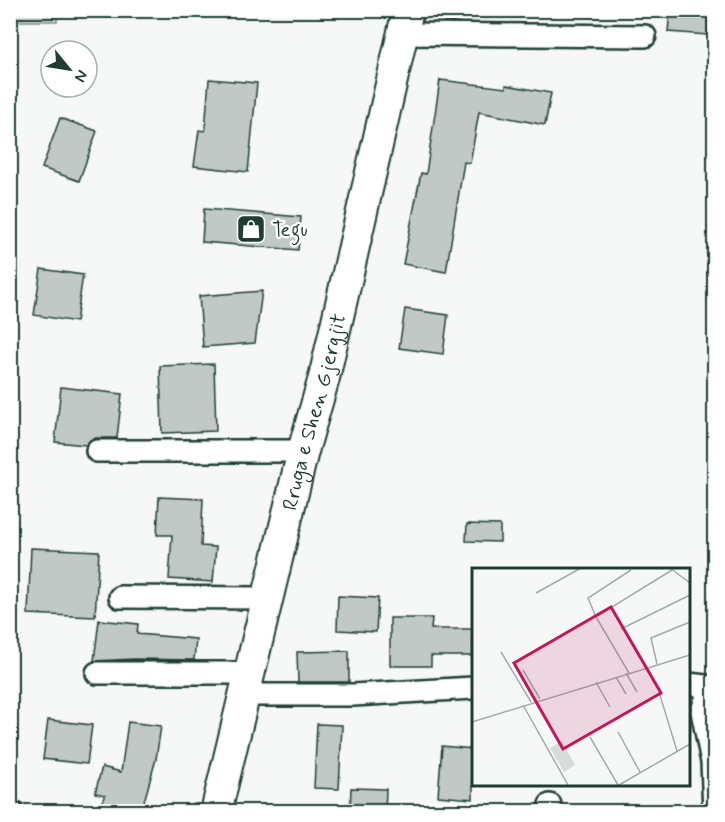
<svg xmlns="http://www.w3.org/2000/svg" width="725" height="822" font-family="Mynerve,sans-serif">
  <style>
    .green { fill: #d6dcdb; stroke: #7a8c88; stroke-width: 1.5 }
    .building { fill: #c0c9c6; stroke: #1f3d34; stroke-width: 1.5 }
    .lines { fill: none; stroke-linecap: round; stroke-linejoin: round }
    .street-casing { stroke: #1f3d34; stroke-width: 26 }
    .secondary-casing { stroke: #1f3d34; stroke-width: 34 }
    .street { stroke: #fff; stroke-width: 21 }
    .secondary { stroke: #fff; stroke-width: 30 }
    .labels { text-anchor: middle; stroke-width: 4.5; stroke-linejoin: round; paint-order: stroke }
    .poi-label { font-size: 21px; fill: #1f3d34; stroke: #fff; text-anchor: start }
    .street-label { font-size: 21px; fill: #1f3d34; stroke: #fff }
    .inset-road { fill: none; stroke: #a0ada9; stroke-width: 1.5 }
    .view { fill: #c2185b; fill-opacity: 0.15; stroke: #c2185b; stroke-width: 3 }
    .inset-edge { fill: none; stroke: #1f3d34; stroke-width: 3 }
  </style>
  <rect width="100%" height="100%" fill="#f6f7f7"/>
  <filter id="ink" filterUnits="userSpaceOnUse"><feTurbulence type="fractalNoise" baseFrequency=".0167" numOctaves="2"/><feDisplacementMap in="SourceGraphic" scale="12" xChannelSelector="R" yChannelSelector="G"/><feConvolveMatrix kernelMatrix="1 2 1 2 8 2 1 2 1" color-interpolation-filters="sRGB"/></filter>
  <g filter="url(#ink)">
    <polygon class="green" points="11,10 57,11 57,21 11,21"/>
    <g class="building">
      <polygon points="670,10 710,10 708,35 668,32"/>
      <polygon points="209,79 257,83 248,172 194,166 199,130 205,131"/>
      <polygon points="440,80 506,88 506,85 551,93 545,125 479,112 470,163 464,162 446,272 403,264 421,173 426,174"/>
      <polygon points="60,118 97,131 79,181 42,168"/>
      <polygon points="204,209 301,217 298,250 202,242"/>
      <polygon points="41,269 83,275 76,322 34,315"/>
      <polygon points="262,291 255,343 203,347 199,296"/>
      <polygon points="405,309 448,315 443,354 399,348"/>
      <polygon points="214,364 216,431 162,433 160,366"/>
      <polygon points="61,387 122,394 117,438 96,438 90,440 86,445 55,442"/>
      <polygon points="159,497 203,499 201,546 216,547 213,582 169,579 172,535 157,535"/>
      <polygon points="467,524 500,525 500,542 466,541"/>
      <polygon points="31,548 99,551 95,617 28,614"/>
      <polygon points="338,596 378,598 376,632 337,630"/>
      <polygon points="390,618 432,618 431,629 473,629 473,656 431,656 431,666 390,666"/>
      <polygon points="99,620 138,624 137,634 196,639 194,660 134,659 94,661"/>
      <polygon points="349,651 349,682 298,682 297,652"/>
      <polygon points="48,720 92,725 87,764 43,759"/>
      <polygon points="128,722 161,726 156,759 141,812 99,812 105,795 95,793 102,767 121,772"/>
      <polygon points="317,724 342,725 339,789 314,788"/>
      <polygon points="442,746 473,749 473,799 438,796"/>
      <polygon points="351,788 386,789 385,812 350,812"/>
    </g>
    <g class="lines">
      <g class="street-casing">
        <g id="street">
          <polyline points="403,34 645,36"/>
          <polyline points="97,451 303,451"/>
          <polyline points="120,597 267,598"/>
          <polyline points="97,673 250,673"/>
          <polyline points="688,684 714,687"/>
          <polyline points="244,695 353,695 473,688"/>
          <polyline points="10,810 11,810"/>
          <polyline points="550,812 550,805"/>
          <polyline points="714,812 712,762 702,711 708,693 714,687"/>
        </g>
      </g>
      <g class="secondary-casing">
        <g id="secondary">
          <path id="s1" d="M216 812 303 451 324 378 408 10"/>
        </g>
      </g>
      <use href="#street" class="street"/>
      <use href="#secondary" class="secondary"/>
    </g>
  </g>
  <defs>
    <g id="shop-square" transform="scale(1.5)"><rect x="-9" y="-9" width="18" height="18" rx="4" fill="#1f3d34" stroke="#fff"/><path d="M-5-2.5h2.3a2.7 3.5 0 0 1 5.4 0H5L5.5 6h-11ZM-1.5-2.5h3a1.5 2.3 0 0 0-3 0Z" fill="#fff"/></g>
  </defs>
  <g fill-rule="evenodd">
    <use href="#shop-square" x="251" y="229"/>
  </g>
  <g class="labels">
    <g class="poi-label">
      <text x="272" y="236">Tegu</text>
    </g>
    <g class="street-label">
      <text dy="7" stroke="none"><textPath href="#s1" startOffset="412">Rruga e Shen Gjergjit</textPath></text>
    </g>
  </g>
  <g transform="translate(472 568)">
    <rect width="218" height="218" fill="#f6f7f7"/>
    <path d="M90 173 103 197 92 204 78 180Z" fill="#d6dcdb"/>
    <path class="inset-road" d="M198 0 218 15M159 2 116 30 124 49 200 2M64 25 109 0M124 49 157 105M149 61 218 27M29 84 59 134M185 96 179 70 218 54M51 102 68 131M154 105 165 124M144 109 154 126M124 114 138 139M187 124 205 183M51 137 96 217M0 154 218 87M146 164 168 204M118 169 146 217M147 217 218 176"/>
    <path class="view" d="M139 39 189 125 91 181 42 95Z"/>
    <rect width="218" height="218" class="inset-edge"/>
  </g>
  <rect width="725" height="822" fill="none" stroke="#fff" stroke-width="36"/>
  <rect x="18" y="18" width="689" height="786" fill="none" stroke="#1f3d34" stroke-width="2" filter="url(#ink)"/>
  <g transform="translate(69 69) rotate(120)"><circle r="28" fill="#ffffff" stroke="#a5b1ae" stroke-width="1.5"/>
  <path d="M0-4.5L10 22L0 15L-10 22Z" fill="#1f3d34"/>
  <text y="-9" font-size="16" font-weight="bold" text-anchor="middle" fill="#1f3d34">N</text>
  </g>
</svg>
